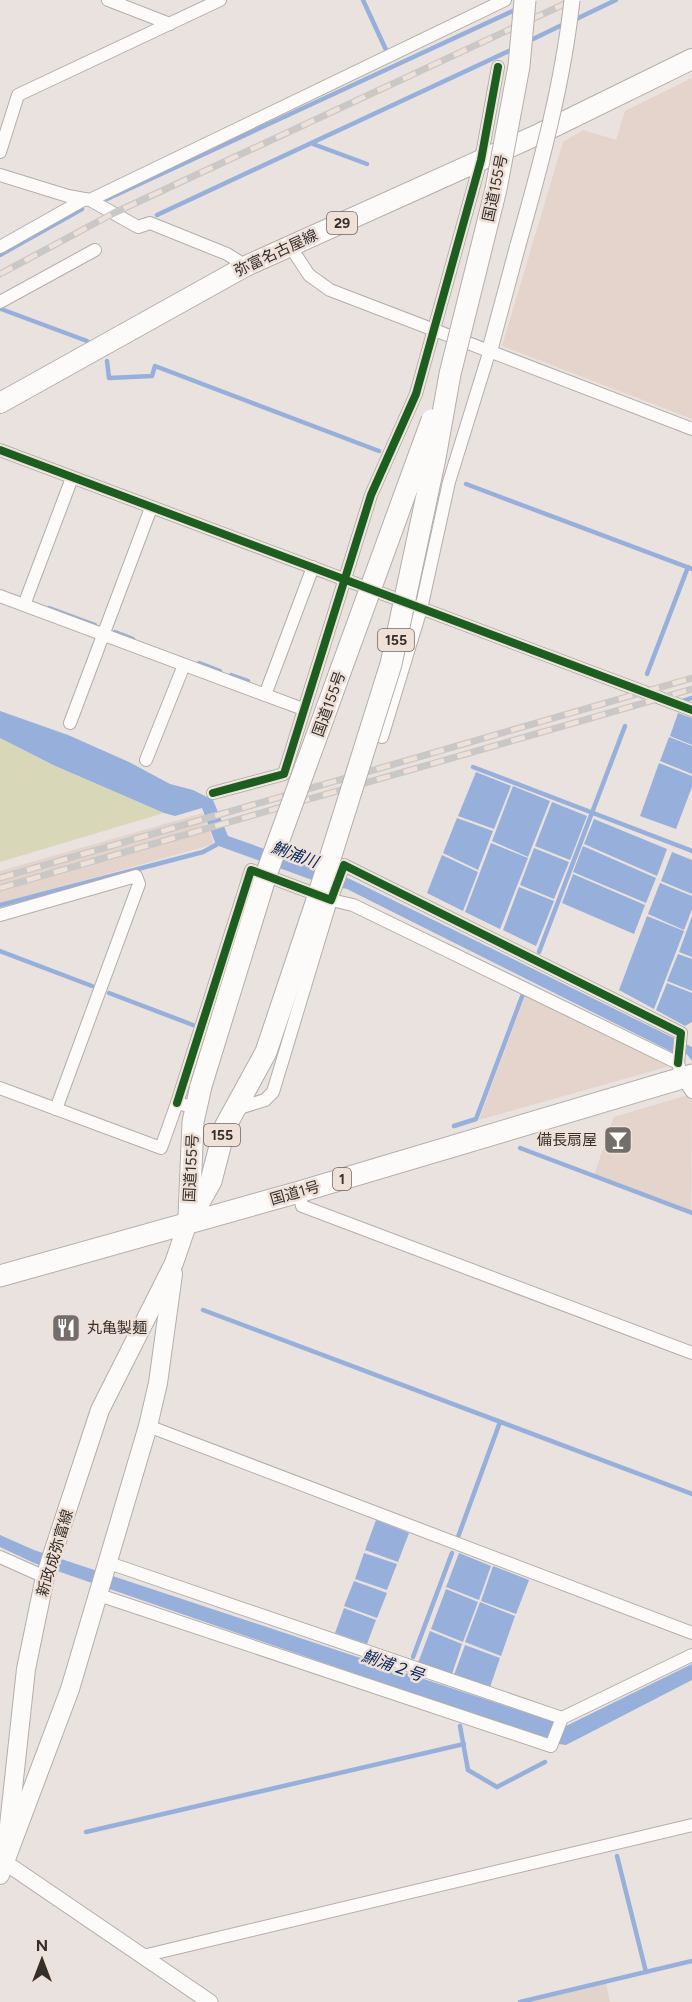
<svg xmlns="http://www.w3.org/2000/svg" width="692" height="2002" font-family="Figtree,'Noto Sans JP',sans-serif">
  <style>
    .built { fill: #e4d4cb }
    .education { fill: #e3d4cb }
    .green { fill: #d8d8b9 }
    .water { fill: #97b0db }
    .lines { fill: none; stroke-linecap: round; stroke-linejoin: round }
    .stream { stroke: #97b0db; stroke-width: 4.5 }
    .minor-casing { stroke: #b4aeaa; stroke-width: 14 }
    .tertiary-casing { stroke: #b4aeaa; stroke-width: 17 }
    .secondary-casing { stroke: #b4aeaa; stroke-width: 20 }
    .primary-casing { stroke: #b4aeaa; stroke-width: 22 }
    .trunk-casing { stroke: #b4aeaa; stroke-width: 23 }
    .minor { stroke: #fcfbfa; stroke-width: 12 }
    .tertiary { stroke: #fcfbfa; stroke-width: 15 }
    .secondary { stroke: #fcfbfa; stroke-width: 18 }
    .primary { stroke: #fcfbfa; stroke-width: 20 }
    .trunk { stroke: #fcfbfa; stroke-width: 21 }
    .rail-casing { stroke: #cac8c7; stroke-width: 7 }
    .rail { stroke: #f0e1d8; stroke-width: 4.5; stroke-dasharray: 14; stroke-linecap: butt }
    .tertiary-bridge-casing { stroke: #b4aeaa; stroke-width: 17; stroke-linecap: butt }
    .trunk-bridge-casing { stroke: #b4aeaa; stroke-width: 23; stroke-linecap: butt }
    .tertiary-bridge { stroke: #fcfbfa; stroke-width: 15 }
    .trunk-bridge { stroke: #fcfbfa; stroke-width: 21 }
    .cycleway-casing { stroke: #f0e1d8; stroke-width: 11 }
    .cycleway { stroke: #1b5e20; stroke-width: 8 }
    .labels { text-anchor: middle; stroke-width: 5; stroke-linejoin: round; paint-order: stroke }
    .shield { fill: #f0e1d8; stroke: #6c645f; stroke-width: 1.5 }
    .shield-label { font-size: 14px; font-weight: bold; fill: #342f2b }
    .street-label { font-size: 15px; fill: #342f2b; stroke: #f0e1d8 }
    .poi-label { font-size: 15px; fill: #342f2b; stroke: #f0e1d8; text-anchor: end }
    .water-label { font-size: 16px; font-style: italic; fill: #072760; stroke: #f0e1d8 }
  </style>
  <rect width="100%" height="100%" fill="#eae2de"/>
  <g class="built">
    <polygon points="692,78 692,419 502,346 563,142 583,130 616,140 625,111"/>
    <polygon points="203,813 214,844 0,904 0,871"/>
    <polygon points="527,991 670,1066 479,1120"/>
    <polygon points="688,1095 692,1101 691,1211 594,1175 614,1117"/>
  </g>
  <polygon class="education" points="606,1982 610,2002 523,2002"/>
  <polygon class="green" points="0,738 50,764 164,813 0,862"/>
  <g class="water">
    <polygon points="0,711 68,735 129,762 170,784 193,790 213,800 228,836 350,879 692,1047 692,1061 685,1052 672,1052 347,889 323,884 216,845 202,808 175,816 164,813 53,765 0,738"/>
    <polygon points="678,713 692,718 692,745 670,736"/>
    <polygon points="669,737 692,746 692,774 660,761"/>
    <polygon points="659,763 692,776 692,787 676,829 640,816"/>
    <polygon points="476,772 511,786 494,829 458,816"/>
    <polygon points="513,786 550,801 528,857 492,841"/>
    <polygon points="552,802 587,816 570,860 535,846"/>
    <polygon points="457,818 493,831 478,870 443,853"/>
    <polygon points="594,819 667,849 657,876 584,844"/>
    <polygon points="491,843 528,858 500,929 465,912"/>
    <polygon points="583,846 656,878 646,903 573,872"/>
    <polygon points="534,848 569,862 554,899 520,885"/>
    <polygon points="672,852 692,860 692,894 661,881"/>
    <polygon points="442,855 478,872 463,911 427,893"/>
    <polygon points="573,874 645,905 634,934 562,903"/>
    <polygon points="660,883 692,896 692,909 684,930 648,914"/>
    <polygon points="519,887 554,901 536,946 503,930"/>
    <polygon points="647,916 684,931 654,1009 619,990"/>
    <polygon points="692,916 692,957 679,952"/>
    <polygon points="678,954 692,959 692,991 667,981"/>
    <polygon points="667,983 692,993 692,1022 685,1026 656,1010"/>
    <polygon points="376,1520 409,1533 398,1562 365,1550"/>
    <polygon points="0,1535 34,1550 566,1726 692,1664 692,1680 566,1745 559,1744 34,1563 0,1547"/>
    <polygon points="364,1553 397,1564 387,1590 355,1579"/>
    <polygon points="459,1553 491,1566 479,1600 446,1587"/>
    <polygon points="493,1566 529,1580 516,1614 481,1601"/>
    <polygon points="354,1581 387,1593 377,1618 344,1606"/>
    <polygon points="446,1589 478,1602 463,1642 431,1629"/>
    <polygon points="480,1602 515,1616 501,1656 465,1642"/>
    <polygon points="344,1608 376,1620 367,1644 335,1633"/>
    <polygon points="430,1631 462,1644 452,1674 418,1663"/>
    <polygon points="465,1645 500,1658 490,1687 454,1675"/>
  </g>
  <g class="lines">
    <g class="stream">
      <polyline points="363,0 387,52"/>
      <polyline points="572,21 616,0"/>
      <polyline points="529,41 564,24"/>
      <polyline points="313,144 367,164"/>
      <polyline points="107,199 517,9"/>
      <polyline points="157,215 513,49"/>
      <polyline points="0,255 82,209"/>
      <polyline points="1,309 87,341"/>
      <polyline points="107,361 109,378 152,376 155,366 379,451"/>
      <polyline points="466,484 692,569"/>
      <polyline points="49,608 95,625"/>
      <polyline points="115,632 133,639"/>
      <polyline points="199,663 220,671"/>
      <polyline points="647,674 688,567"/>
      <polyline points="231,675 248,681"/>
      <polyline points="683,701 692,698"/>
      <polyline points="473,767 692,851"/>
      <polyline points="0,905 203,852 216,845"/>
      <polyline points="0,951 92,986"/>
      <polyline points="539,952 625,726"/>
      <polyline points="109,993 193,1025"/>
      <polyline points="454,1126 476,1119 523,994"/>
      <polyline points="520,1148 692,1213"/>
      <polyline points="203,1310 692,1494"/>
      <polyline points="458,1537 500,1422"/>
      <polyline points="413,1657 452,1553"/>
      <polyline points="460,1726 468,1770 497,1787 545,1762"/>
      <polyline points="86,1832 464,1744"/>
      <polyline points="617,1856 646,1972"/>
      <polyline points="520,2002 692,1961"/>
    </g>
    <g class="minor-casing">
      <g id="minor">
        <polyline points="108,0 170,24"/>
        <polyline points="0,152 18,95 220,0"/>
        <polyline points="0,175 68,196 90,200 138,227 150,223 227,254 246,266"/>
        <polyline points="90,200 505,0"/>
        <polyline points="290,246 309,275 330,290 692,429"/>
        <polyline points="0,247 85,199"/>
        <polyline points="0,302 95,250"/>
        <polyline points="0,450 692,710"/>
        <polyline points="0,596 303,709"/>
        <polyline points="24,605 72,478"/>
        <polyline points="265,695 313,567"/>
        <polyline points="70,723 151,508"/>
        <polyline points="382,737 421,609 449,482 489,353"/>
        <polyline points="146,760 184,665"/>
        <polyline points="213,793 284,774 371,495 416,394 481,160 498,67"/>
        <polyline points="0,915 136,876 139,884 56,1109"/>
        <polyline points="0,1088 161,1148 177,1103 196,1108"/>
        <polyline points="177,1103 251,870 331,900 344,865 681,1033 678,1063"/>
        <polyline points="233,1110 265,1100 273,1092 331,900 353,905 678,1063 682,1077 692,1092"/>
        <polyline points="299,1192 302,1206 692,1353"/>
        <polyline points="148,1426 692,1633"/>
        <polyline points="0,1557 45,1577"/>
        <polyline points="109,1563 562,1718"/>
        <polyline points="99,1595 551,1746 562,1718 692,1655"/>
        <polyline points="143,1956 692,1825"/>
      </g>
    </g>
    <g class="tertiary-casing">
      <g id="tertiary">
        <polyline points="489,353 518,245"/>
        <polyline points="0,1859 210,2002"/>
      </g>
    </g>
    <g class="secondary-casing">
      <g id="secondary">
        <polyline points="5,1862 26,1669 45,1577 100,1410 174,1263 188,1222"/>
        <polyline points="0,1875 70,1689 148,1426 158,1383 173,1274"/>
      </g>
    </g>
    <g class="primary-casing">
      <polyline id="primary" points="0,403 246,266 539,134 692,59"/>
    </g>
    <g class="trunk-casing">
      <g id="trunk">
        <polyline points="189,1216 193,1122 201,1086"/>
        <polyline points="188,1222 211,1181 225,1127 266,1052 317,900"/>
        <polyline points="0,1276 299,1192 692,1075"/>
      </g>
    </g>
    <use href="#minor" class="minor"/>
    <use href="#tertiary" class="tertiary"/>
    <use href="#secondary" class="secondary"/>
    <use href="#primary" class="primary"/>
    <use href="#trunk" class="trunk"/>
    <g class="rail-casing">
      <g id="rail">
        <polyline points="0,274 114,213 573,0"/>
        <polyline points="0,878 692,678"/>
        <polyline points="0,888 692,689"/>
      </g>
    </g>
    <use href="#rail" class="rail"/>
    <g class="tertiary-bridge-casing">
      <path id="tertiary-bridge" d="M518 245C541 164 563 83 572 0"/>
    </g>
    <g class="trunk-bridge-casing">
      <g id="trunk-bridge">
        <polyline points="317,900 391,664 435,458 450,374 496,189 519,66 525,0"/>
        <polyline points="201,1086 266,875 432,420"/>
      </g>
    </g>
    <use href="#tertiary-bridge" class="tertiary-bridge"/>
    <use href="#trunk-bridge" class="trunk-bridge"/>
    <g class="cycleway-casing">
      <g id="cycleway">
        <polyline points="0,450 692,710"/>
        <polyline points="213,793 284,774 371,495 416,394 481,160 498,67"/>
        <polyline points="177,1103 251,870 331,900 344,865 681,1033 678,1063"/>
      </g>
    </g>
    <use href="#cycleway" class="cycleway"/>
  </g>
  <defs>
    <g id="bar-square" transform="scale(1.5)"><rect x="-9" y="-9" width="18" height="18" rx="4" fill="#746e6a" stroke="#f0e1d8"/><path d="M-6-5H6L.8 .8V4.5H3.5V6h-7V4.5H-.8V.8Z" fill="#fff"/></g>
    <g id="restaurant-square" transform="scale(1.5)"><rect x="-9" y="-9" width="18" height="18" rx="4" fill="#746e6a" stroke="#f0e1d8"/><path d="M-5-6h1v4h1v-4h1v4h1v-4h1v5L-1.5 .5V6h-2V.5L-5-1ZM5-6V6H3V1.5H1.5Q1.5-4 5-6Z" fill="#fff"/></g>
  </defs>
  <g fill-rule="evenodd">
    <use href="#bar-square" x="618" y="1140"/>
    <use href="#restaurant-square" x="66" y="1328"/>
  </g>
  <g class="labels">
    <g class="shield">
      <rect x="327" y="212" width="30" height="22" rx="4.5"/>
      <rect x="378" y="629" width="36" height="22" rx="4.5"/>
      <rect x="204" y="1124" width="36" height="22" rx="4.5"/>
      <rect x="333" y="1168" width="18" height="22" rx="4.5"/>
    </g>
    <g class="shield-label">
      <text x="342" y="228">29</text>
      <text x="396" y="645">155</text>
      <text x="222" y="1140">155</text>
      <text x="342" y="1184">1</text>
    </g>
    <g class="street-label">
      <text transform="translate(495 188) rotate(-78)" y="5">国道155号</text>
      <text transform="translate(276 253) rotate(-25)" y="5">弥富名古屋線</text>
      <text transform="translate(329 704) rotate(-70)" y="5">国道155号</text>
      <text transform="translate(191 1168) rotate(-87)" y="5">国道155号</text>
      <text transform="translate(295 1193) rotate(-16)" y="5">国道1号</text>
      <text transform="translate(55 1553) rotate(-73)" y="5">新政成弥富線</text>
    </g>
    <g class="poi-label">
      <text x="597" y="1145">備長扇屋</text>
      <text x="87" y="1333" text-anchor="start">丸亀製麺</text>
    </g>
    <g class="water-label">
      <text transform="translate(295 854) rotate(20)" y="6">鯏浦川</text>
      <text transform="translate(393 1665) rotate(19)" y="6">鯏浦２号</text>
    </g>
  </g>
  <g transform="translate(42 1960)" stroke="#f0e1d8" stroke-width="4.5" paint-order="stroke">
  <path d="M0-4.5L10 22L0 15L-10 22Z" fill="#342f2b"/>
  <text y="-9" font-size="16" font-weight="bold" text-anchor="middle" fill="#342f2b">N</text>
  </g>
</svg>
